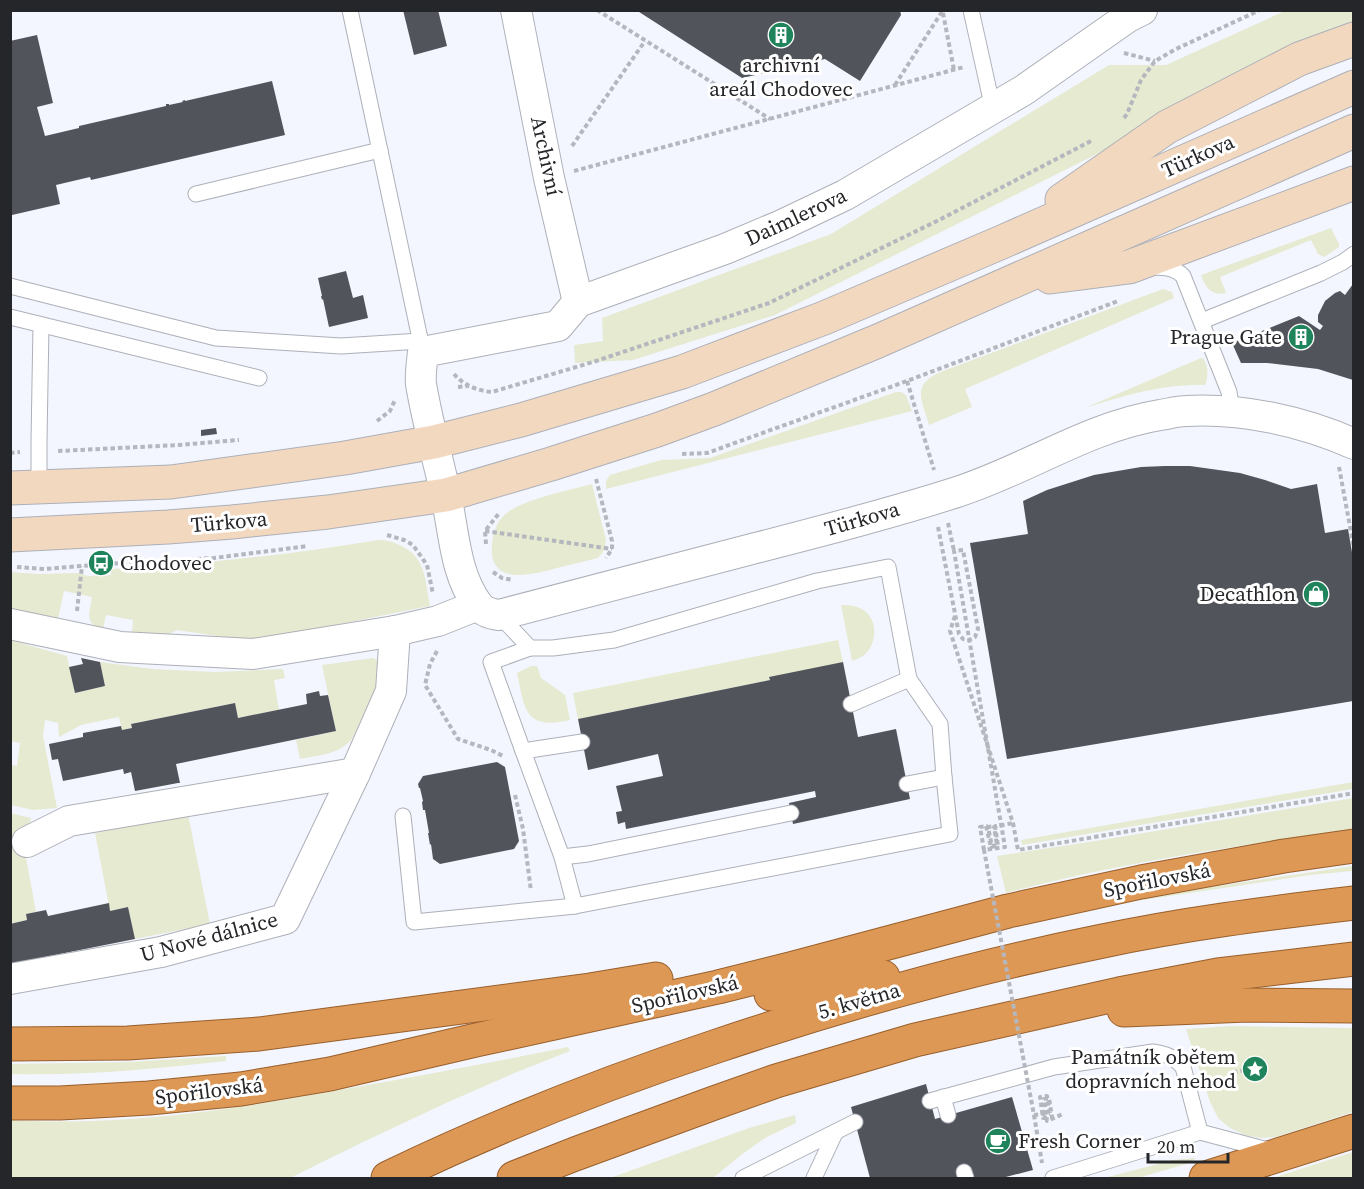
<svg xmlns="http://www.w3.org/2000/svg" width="1364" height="1189" font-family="'Source Serif 4',serif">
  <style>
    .green { fill: #e5ead1 }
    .building { fill: #52545b }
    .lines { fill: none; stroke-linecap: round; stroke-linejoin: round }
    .service-casing { stroke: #adb0b8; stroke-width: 17 }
    .minor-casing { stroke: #adb0b8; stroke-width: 32 }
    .secondary-casing { stroke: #adb0b8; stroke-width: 35 }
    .trunk-casing { stroke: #985f2b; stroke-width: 35 }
    .path { stroke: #b5b7be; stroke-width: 4; stroke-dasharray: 4.5 3; stroke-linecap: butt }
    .service { stroke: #fff; stroke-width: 15 }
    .minor { stroke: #fff; stroke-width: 30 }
    .secondary { stroke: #f3d8c0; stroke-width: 33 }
    .trunk { stroke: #de9856; stroke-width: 33 }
    .path-bridge { stroke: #b5b7be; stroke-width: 4; stroke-dasharray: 4.5 3; stroke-linecap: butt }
    .labels { text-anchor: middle; stroke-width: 6; stroke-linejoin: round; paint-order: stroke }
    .poi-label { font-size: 21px; fill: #252629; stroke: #fff; text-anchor: end }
    .street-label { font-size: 21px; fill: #252629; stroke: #fff }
  </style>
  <rect width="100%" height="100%" fill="#f3f6fe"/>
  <g class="green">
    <polygon points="1285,11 1353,11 1353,26 775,315 633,360 575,363 574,345 603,341 602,318 831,234 1109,65 1166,65"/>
    <path d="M1331 228 1339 244V247L1324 257 1318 254 1311 240 1220 277 1226 293C1212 296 1205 288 1201 275Z"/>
    <path d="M1163 289 1172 292 1174 298 965 389 972 407 929 425C921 398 911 384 943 371Z"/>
    <path d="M1201 358 1204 359C1208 368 1209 376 1205 385 1162 384 1126 395 1085 408Z"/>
    <polygon points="896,392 901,392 906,395 912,411 606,489 606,481 610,475 661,460 710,458"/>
    <path d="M592 484 606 540C605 548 604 552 598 558 584 561 571 565 557 568 531 575 488 587 492 544 493 531 498 519 508 512 528 498 567 491 592 484Z"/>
    <path d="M378 540C385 540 391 541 397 544 426 555 425 579 430 606L270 638 237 639 177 630 167 635H141L132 632 133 620 106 615 103 629C83 624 90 612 92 597L64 591 58 619 11 609 10 572 38 574 78 573 88 576 111 575V569C201 564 290 555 378 540Z"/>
    <path d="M841 605C851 605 861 606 868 614 879 626 875 650 861 657 858 659 855 660 852 661Z"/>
    <polygon points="10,640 67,656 75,693 105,686 100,662 152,669 215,672 283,669 285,678 274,680 279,710 238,718 234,703 131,724 132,728 122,730 119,717 81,725 59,737 58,723 45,720 43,736 57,808 33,810 11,805 11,765 17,766 20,743 11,741"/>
    <polygon points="838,640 843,662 770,680 578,719 573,693"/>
    <path d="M373 658 382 663 384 672 352 739C338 755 319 755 300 759L296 740 336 731 322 665Z"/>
    <path d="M531 666H537L541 678 565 695 570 720C525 730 525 711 517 673Z"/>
    <polygon points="1353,782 1353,789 1022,845 1021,840"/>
    <path d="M1353 798V829C1237 846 1120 862 1006 893L997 856 1102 840Z"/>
    <polygon points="10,813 31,818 27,838 11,841"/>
    <polygon points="188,814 210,924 135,939 128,907 110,911 95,833"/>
    <polygon points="24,847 36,912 26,914 27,920 11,924 11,849"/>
    <polygon points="1353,866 1353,871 1310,875 1136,901 1211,887"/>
    <polygon points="1232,1026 1353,1028 1353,1112 1276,1137 1260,1138 1245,1135 1230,1128 1218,1118 1210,1102 1186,1029"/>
    <path d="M568 1047 570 1051 512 1074 446 1103 361 1143 290 1178H11V1120C123 1127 235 1109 345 1089 419 1076 494 1062 568 1047Z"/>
    <path d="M226 1056V1061C155 1069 83 1076 11 1074V1064L129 1062Z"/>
    <polygon points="795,1115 796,1123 765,1138 741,1155 713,1178 610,1178 749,1128"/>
    <polygon points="1353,1152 1353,1178 1273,1178"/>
    <polygon points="1195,1158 1193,1162 1138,1178 1104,1178 1173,1160"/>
  </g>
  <g class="building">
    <polygon points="403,10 438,10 447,46 414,55"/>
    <polygon points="636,10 900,10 901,15 860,81 825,59 742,78"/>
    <polygon points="37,35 53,103 37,107 45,136 79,128 79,126 166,106 166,104 169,104 169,105 183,102 182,101 185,100 185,101 272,81 285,135 91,180 90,177 56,185 60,204 12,215 10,208 10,41"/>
    <polygon points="346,271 353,298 363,295 368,318 329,327 323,299 322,300 321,296 322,296 318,278"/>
    <polygon points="1353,284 1353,380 1318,369 1267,363 1241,363 1232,343 1299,316 1320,330 1323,326 1318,322 1318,315 1325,301 1335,293 1340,291 1345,295"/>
    <polygon points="216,428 217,434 201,436 201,430"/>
    <polygon points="1165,466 1190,466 1240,473 1265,480 1291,489 1317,484 1325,533 1348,529 1353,558 1353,701 1007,759 970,543 1028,534 1023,501 1047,490 1094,475 1141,467"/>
    <polygon points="81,658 100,662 105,686 75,693 69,667 83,664"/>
    <polygon points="843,662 858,737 896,729 910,799 793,824 789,803 816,797 815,791 626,829 625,822 618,824 616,812 622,811 616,786 663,776 658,754 588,770 578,719 770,680 769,677"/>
    <polygon points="319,691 320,696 328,695 336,731 176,764 180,783 178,783 135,791 131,772 124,774 123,769 63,781 58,759 52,760 49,744 83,737 83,733 121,726 122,730 132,728 131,724 235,703 238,718 307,704 306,694"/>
    <polygon points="497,762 505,767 519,841 514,849 440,864 433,859 431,844 430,845 428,833 429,833 425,810 423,810 422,802 423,801 420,788 419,788 418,784 423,776"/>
    <polygon points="109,903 110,911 128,907 135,939 10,964 10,924 27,920 26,914 46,910 48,916"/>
    <polygon points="926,1084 935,1119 1012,1097 1033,1170 1002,1178 870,1178 851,1107"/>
  </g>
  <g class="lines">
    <g class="service-casing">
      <g id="service">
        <polyline points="350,10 422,348"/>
        <polyline points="971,10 993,109"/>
        <polyline points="196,194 380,150"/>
        <path d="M1153 267C1165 268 1174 267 1183 276L1229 392 1232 411"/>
        <polyline points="10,286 216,338 341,346 421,341"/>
        <polyline points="10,317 259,378"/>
        <polyline points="1202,321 1321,273 1343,262 1354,254"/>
        <polyline points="39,488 39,441 41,325"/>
        <polyline points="499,615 530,648 553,648 614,640 817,581 888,567 909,679 851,704"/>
        <polyline points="530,648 491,662 523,751 582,742"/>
        <polyline points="523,751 562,857 588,854 791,813"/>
        <polyline points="907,784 944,777 940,724 909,679"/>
        <polyline points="403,816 414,922 575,906 950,834 944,777"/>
        <polyline points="562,857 575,906"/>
        <polyline points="943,1097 948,1115"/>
        <path d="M930 1101 1054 1067 1153 1052C1166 1054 1174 1057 1183 1067L1200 1132"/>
        <polyline points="964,1172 966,1178"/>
        <polyline points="743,1178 855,1122"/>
        <polyline points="814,1178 835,1133"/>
        <polyline points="1053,1178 1200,1132 1264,1149 1271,1149"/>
      </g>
    </g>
    <g class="minor-casing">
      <g id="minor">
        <polyline points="516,10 549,178 578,302"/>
        <path d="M1142 10 1128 17 1024 90 845 195 782 225 725 249 578 302 558 326 423 352C422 362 420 374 421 384 427 420 437 456 445 491 454 529 454 573 478 605 483 612 491 614 499 615 582 593 665 571 748 550 818 532 889 514 957 492 1026 470 1087 427 1160 415 1168 414 1177 411 1186 411 1242 408 1303 421 1354 444"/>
        <polyline points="10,624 120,647 253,654 395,631 438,621 478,605"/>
        <polyline points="27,842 69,821 355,773"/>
        <polyline points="10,979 161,952 285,919 355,773 391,691 395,631"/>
      </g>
    </g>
    <g class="secondary-casing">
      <g id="secondary">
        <polyline points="1062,200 1167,127 1299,59 1354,39"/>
        <polyline points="1050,277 1129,267 1354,183"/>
        <polyline points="10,488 171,482 345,458 434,442 521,420 682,372 824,318 1002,242 1354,87"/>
        <polyline points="10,535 168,527 232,522 328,512 446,495 551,464 657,430 714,409 878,341 1354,131"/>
      </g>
    </g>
    <g class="trunk-casing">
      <g id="trunk">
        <polyline points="771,994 883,977"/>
        <polyline points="1124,1010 1247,1005 1354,1006"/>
        <polyline points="10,1044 128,1043 259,1034 590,990 656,979"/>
        <polyline points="10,1103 60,1103 149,1098 241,1089 330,1074 476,1040 718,987 794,968 1008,911 1141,882 1284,856 1354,846"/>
        <path d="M388 1178C494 1127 605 1083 717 1046 842 1004 969 968 1098 942 1182 924 1268 913 1354 903"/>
        <polyline points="514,1178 575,1154 714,1103 776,1081 915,1040 1119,994 1218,975 1354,959"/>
        <polyline points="1206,1178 1354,1131"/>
      </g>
    </g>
    <g class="path">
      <polyline points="597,10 770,119"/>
      <polyline points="943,13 954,70"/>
      <polyline points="1124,53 1155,61"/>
      <polyline points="895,85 943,10"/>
      <polyline points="1124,118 1127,114 1141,80 1155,61 1176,49 1260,10"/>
      <polyline points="572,146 645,41"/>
      <polyline points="574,171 964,67"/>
      <path d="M454 374C463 385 478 391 492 392L593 362 769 303 939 220 1091 141"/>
      <polyline points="907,381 934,470"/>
      <polyline points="458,387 469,386"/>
      <polyline points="377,421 390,411 395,400"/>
      <polyline points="58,451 179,445 239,440"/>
      <polyline points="10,453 20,452"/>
      <polyline points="682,454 707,453 907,381 1118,301"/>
      <polyline points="1339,467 1354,548"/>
      <polyline points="596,479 612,541 612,549 606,558"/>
      <polyline points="948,523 954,551"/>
      <polyline points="938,527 959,634 963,639 969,640 975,637 978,629 963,550"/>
      <polyline points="485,531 612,549"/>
      <polyline points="387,535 404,540 413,545 427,565 433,594"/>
      <polyline points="486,544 485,531 500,512"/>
      <polyline points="17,567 44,569 106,564 214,558 308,546"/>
      <polyline points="493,572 502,578 513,580"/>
      <polyline points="77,611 82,566"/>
      <polyline points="955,616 950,631 1013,823 1018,850 1354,793"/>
      <polyline points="437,651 430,664 425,685 458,739 491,750 503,756"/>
      <polyline points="515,795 523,829 531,891"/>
      <polyline points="986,826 991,847 998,846 995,826 988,827 992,846 997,845 994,827 1013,823"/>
      <polyline points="984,850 980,827 988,826"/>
      <polyline points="1209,1090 1228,1080 1235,1072 1250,1069 1252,1073 1255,1074 1259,1073 1261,1067 1257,1064 1253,1064 1250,1069"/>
      <polyline points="1050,1113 1047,1096 1040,1097 1043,1118 1052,1117 1049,1098 1044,1099 1047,1121 1063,1114"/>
      <polyline points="1034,1115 1042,1163"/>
    </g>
    <use href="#service" class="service"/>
    <use href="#minor" class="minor"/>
    <use href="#secondary" class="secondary"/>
    <use href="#trunk" class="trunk"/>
    <polyline class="path-bridge" points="963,550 954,551 1005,847 984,850 1034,1115 1050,1113"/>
  </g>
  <defs>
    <g id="building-disc" transform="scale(1.35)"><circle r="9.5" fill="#1f835c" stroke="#fff"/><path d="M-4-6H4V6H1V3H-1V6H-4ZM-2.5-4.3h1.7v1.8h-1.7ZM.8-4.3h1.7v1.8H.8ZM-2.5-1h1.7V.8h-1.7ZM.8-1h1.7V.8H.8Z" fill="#fff"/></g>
    <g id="bus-disc" transform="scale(1.35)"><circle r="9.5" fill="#1f835c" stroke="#fff"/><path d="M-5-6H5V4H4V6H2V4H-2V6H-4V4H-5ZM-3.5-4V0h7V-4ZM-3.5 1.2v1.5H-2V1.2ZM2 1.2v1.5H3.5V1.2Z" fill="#fff"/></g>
    <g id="shop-disc" transform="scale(1.35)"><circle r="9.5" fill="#1f835c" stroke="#fff"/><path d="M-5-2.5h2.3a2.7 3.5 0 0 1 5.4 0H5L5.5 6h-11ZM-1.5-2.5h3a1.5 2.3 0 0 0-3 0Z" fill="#fff"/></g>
    <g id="sight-disc" transform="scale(1.35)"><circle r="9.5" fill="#1f835c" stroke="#fff"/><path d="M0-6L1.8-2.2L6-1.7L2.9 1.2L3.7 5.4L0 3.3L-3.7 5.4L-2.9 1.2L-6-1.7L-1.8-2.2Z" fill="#fff"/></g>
    <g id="cafe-disc" transform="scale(1.35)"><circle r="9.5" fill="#1f835c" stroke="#fff"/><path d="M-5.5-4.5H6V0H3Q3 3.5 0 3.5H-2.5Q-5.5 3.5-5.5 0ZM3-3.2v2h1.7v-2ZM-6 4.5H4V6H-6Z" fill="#fff"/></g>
  </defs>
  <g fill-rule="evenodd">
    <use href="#building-disc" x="781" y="35"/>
    <use href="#building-disc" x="1301" y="337"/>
    <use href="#bus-disc" x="101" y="563"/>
    <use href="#shop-disc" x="1316" y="594"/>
    <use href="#sight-disc" x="1255" y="1069"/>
    <use href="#cafe-disc" x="998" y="1141"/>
  </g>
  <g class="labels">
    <g class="poi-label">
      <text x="781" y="72" text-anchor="middle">archivní<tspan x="781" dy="24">areál Chodovec</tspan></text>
      <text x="1282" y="344">Prague Gate</text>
      <text x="120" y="570" text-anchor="start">Chodovec</text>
      <text x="1296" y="601">Decathlon</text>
      <text x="1236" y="1064">Památník obětem<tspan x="1236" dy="24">dopravních nehod</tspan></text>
      <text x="1018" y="1148" text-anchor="start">Fresh Corner</text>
    </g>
    <g class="street-label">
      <text transform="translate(546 156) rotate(78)" y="7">Archivní</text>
      <text transform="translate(1198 156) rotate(-24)" y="7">Türkova</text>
      <text transform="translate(796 217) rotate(-25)" y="7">Daimlerova</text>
      <text transform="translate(862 519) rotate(-16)" y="7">Türkova</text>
      <text transform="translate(229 522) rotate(-5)" y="7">Türkova</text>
      <text transform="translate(1157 880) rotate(-11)" y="7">Spořilovská</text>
      <text transform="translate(209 937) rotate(-15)" y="7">U Nové dálnice</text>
      <text transform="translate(685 994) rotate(-13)" y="7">Spořilovská</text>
      <text transform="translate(859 1001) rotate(-16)" y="7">5. května</text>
      <text transform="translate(209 1091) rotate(-7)" y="7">Spořilovská</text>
    </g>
  </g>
  <rect width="1364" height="1189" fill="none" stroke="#252629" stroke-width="24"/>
  <path d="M1148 1153v9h80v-9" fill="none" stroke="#252629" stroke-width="3"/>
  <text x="1157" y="1153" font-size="18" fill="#252629" stroke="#ffffff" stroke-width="4.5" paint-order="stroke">20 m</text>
</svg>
